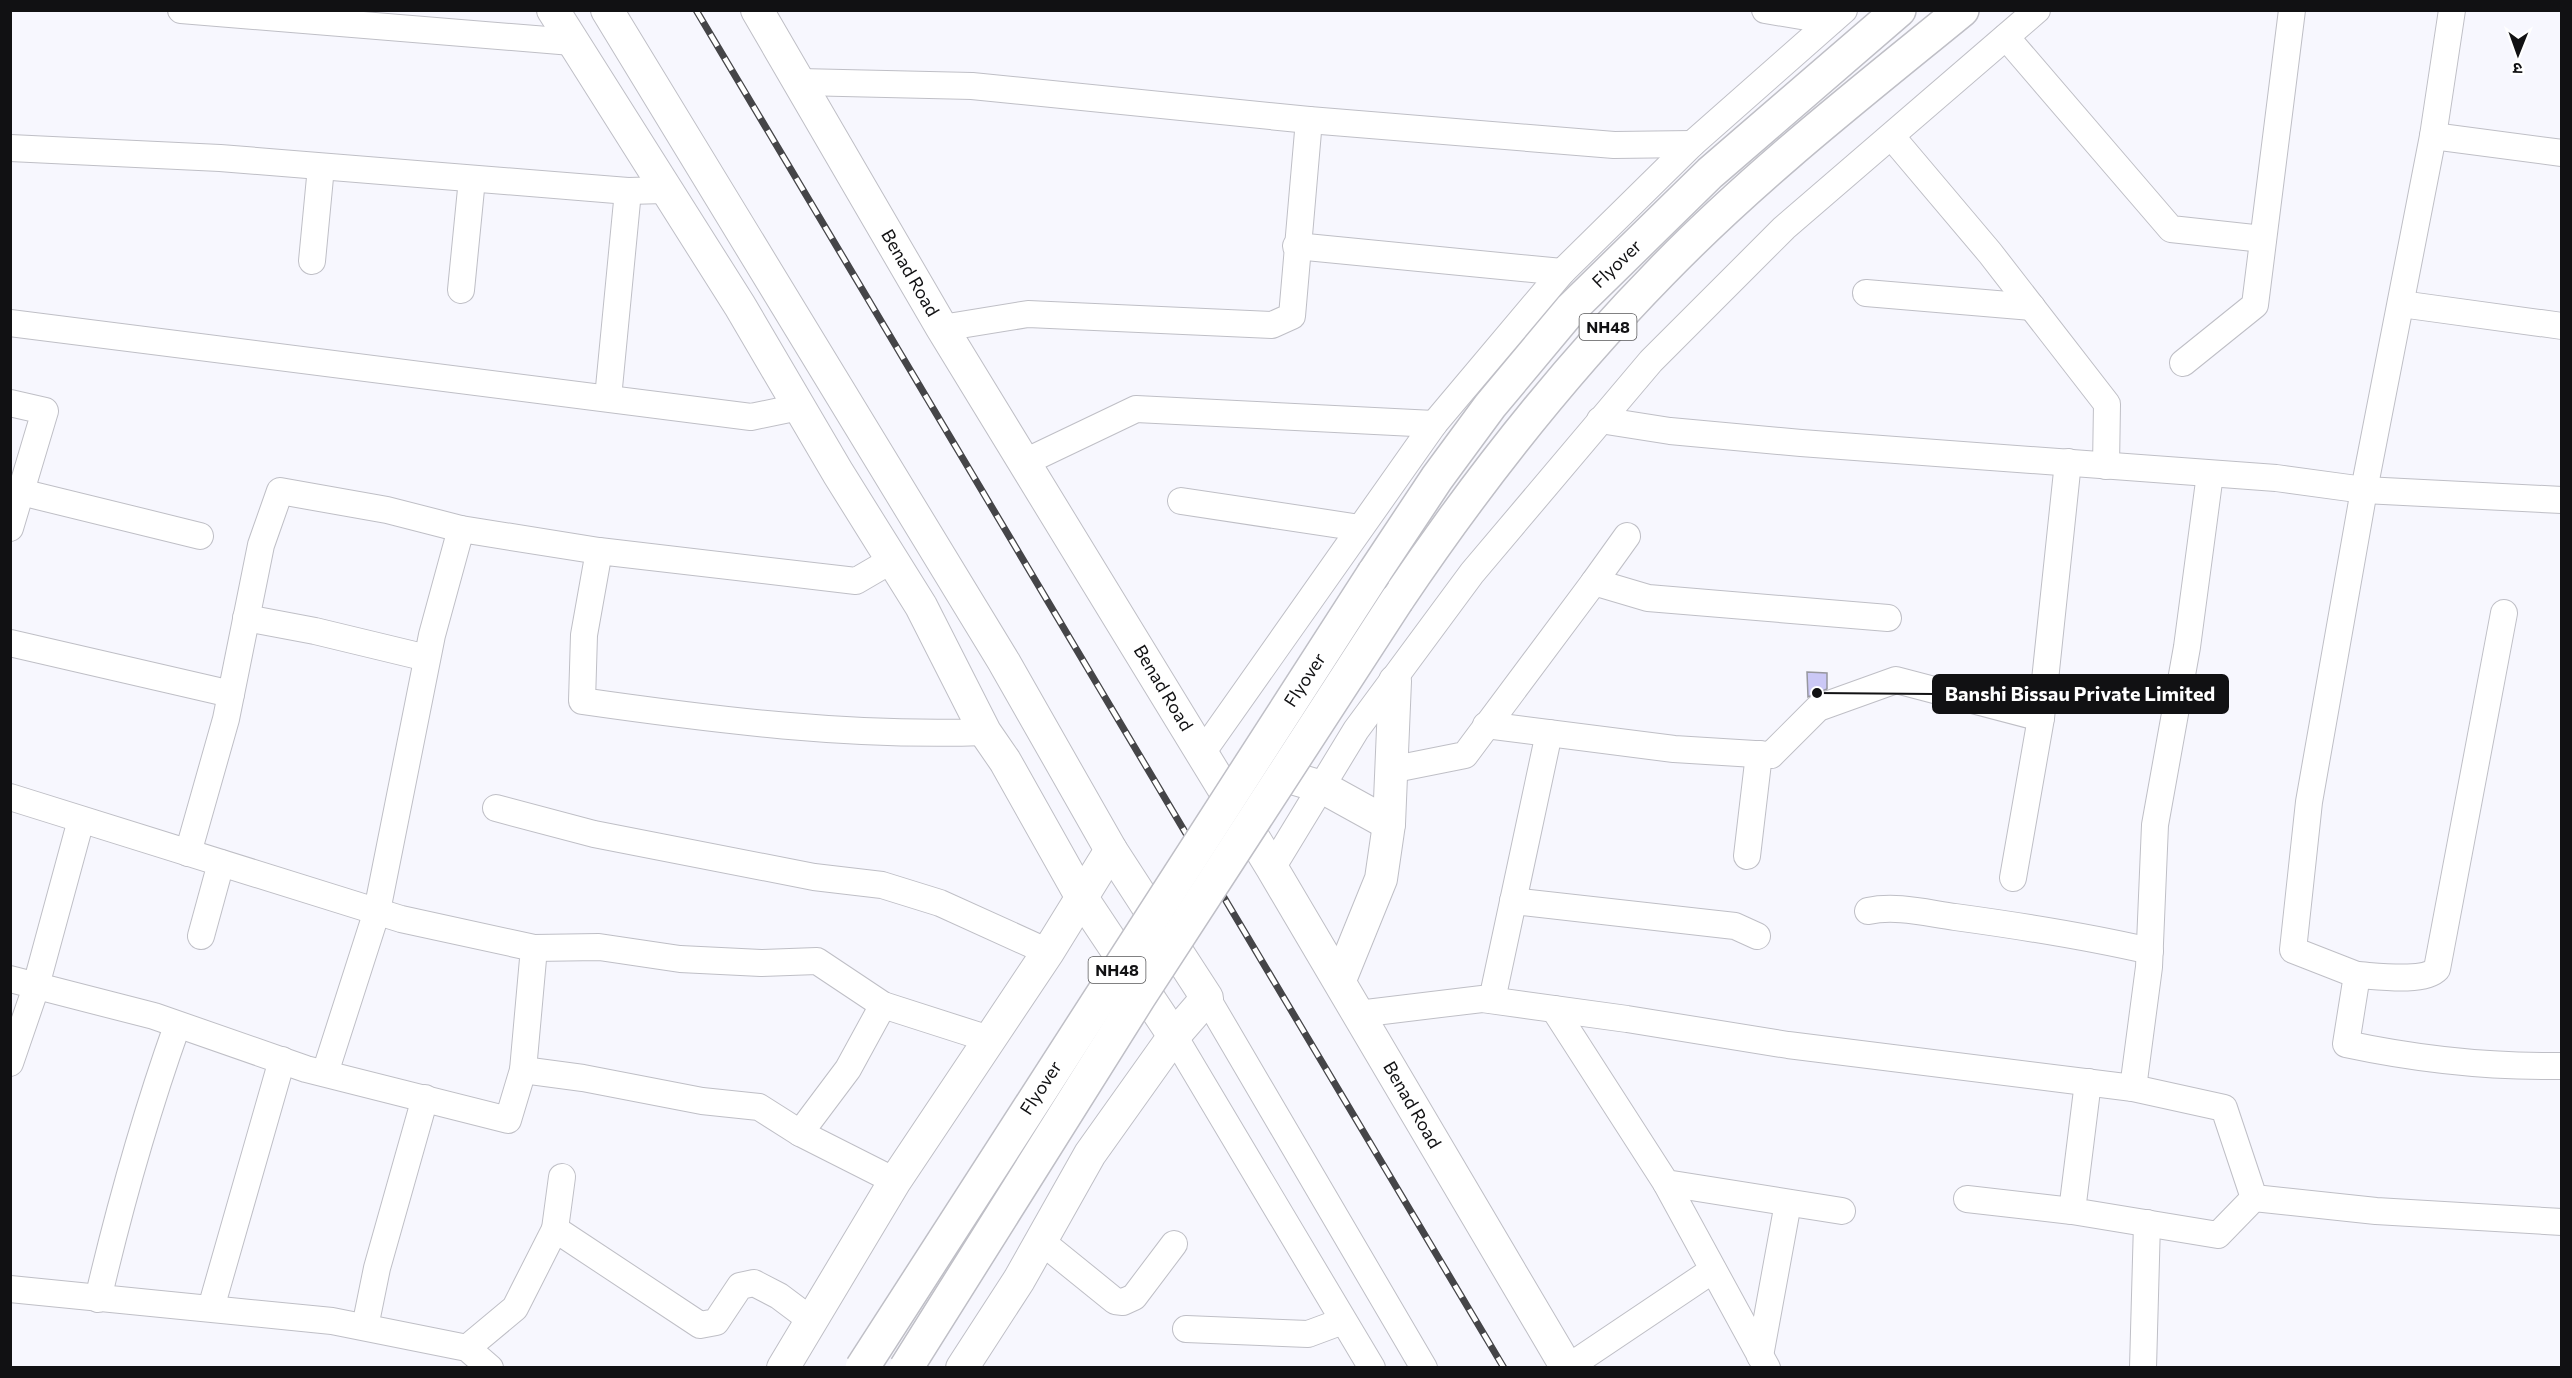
<svg xmlns="http://www.w3.org/2000/svg" width="2572" height="1378" font-family="Commissioner,'Noto Sans Devanagari',sans-serif">
  <style>
    .building { fill: #cbc8f6; stroke: #97979e; stroke-width: 1.5 }
    .lines { fill: none; stroke-linecap: round; stroke-linejoin: round }
    .minor-casing { stroke: #bfbfc6; stroke-width: 28 }
    .major-casing { stroke: #bfbfc6; stroke-width: 34 }
    .highway-casing { stroke: #bfbfc6; stroke-width: 36 }
    .minor { stroke: #fff; stroke-width: 26 }
    .major { stroke: #fff; stroke-width: 32 }
    .highway { stroke: #fff; stroke-width: 33 }
    .rail-casing { stroke: #454548; stroke-width: 7 }
    .rail { stroke: #fff; stroke-width: 4.5; stroke-dasharray: 14; stroke-linecap: butt }
    .highway-bridge-casing { stroke: #bfbfc6; stroke-width: 36; stroke-linecap: butt }
    .highway-bridge { stroke: #fff; stroke-width: 33 }
    .labels { text-anchor: middle; stroke-width: 5; stroke-linejoin: round; paint-order: stroke }
    .shield { fill: #fff; stroke: #58585a; stroke-width: 1.5 }
    .shield-label { font-size: 16px; font-weight: bold; fill: #111113 }
    .street-label { font-size: 18px; fill: #111113; stroke: #fff }
    .leader { fill: none; stroke: #111113; stroke-width: 2 }
    .callout-dot { fill: #111113; stroke: #fff; stroke-width: 2 }
    .callout { fill: #111113; stroke: #111113; stroke-width: 2 }
    .callout-label { font-size: 20px; text-anchor: middle; font-weight: bold; fill: #fff }
  </style>
  <rect width="100%" height="100%" fill="#f7f7fe"/>
  <polygon class="building" points="1807,672 1827,673 1827,689 1808,697"/>
  <g class="lines">
    <g class="minor-casing">
      <g id="minor">
        <polyline points="181,10 572,42"/>
        <polyline points="1765,10 1831,21"/>
        <path d="M2452 10 2433 136 2364 490 2309 802 2293 950 2357 975 2346 1044C2416 1059 2489 1067 2562 1066"/>
        <polyline points="2006,37 2171,229 2263,239"/>
        <polyline points="800,82 972,86 1309,120 1614,145 1692,144"/>
        <polyline points="2433,136 2562,153"/>
        <polyline points="1892,137 1990,253 2107,404 2106,466"/>
        <polyline points="10,148 220,158 628,191 665,190"/>
        <polyline points="1296,246 1562,272"/>
        <polyline points="312,261 321,167"/>
        <polyline points="461,290 472,179"/>
        <polyline points="1866,293 2032,307"/>
        <polyline points="2401,304 2562,326"/>
        <polyline points="10,323 751,417 799,407"/>
        <polyline points="942,328 1028,314 1272,325 1292,316 1309,120"/>
        <polyline points="2183,363 2255,305 2292,10"/>
        <polyline points="608,398 628,191"/>
        <polyline points="10,403 45,411 10,528"/>
        <polyline points="1600,420 1670,431 1801,443 2276,478 2364,490 2562,500"/>
        <polyline points="1025,462 1136,409 1434,424"/>
        <polyline points="21,492 200,536"/>
        <polyline points="1181,501 1360,528"/>
        <path d="M892 560 856 581 599 551 584 635 582 701C715 720 851 737 985 732"/>
        <polyline points="1594,582 1627,536"/>
        <polyline points="246,618 315,631 427,658"/>
        <polyline points="10,643 231,694"/>
        <polyline points="1486,725 1674,749 1771,755 1818,708 1896,680 2041,718 2068,462"/>
        <polyline points="1202,753 1434,424 1562,272 1692,144 1844,10"/>
        <polyline points="1390,770 1465,755 1594,582 1648,598 1888,618"/>
        <polyline points="10,797 401,919 534,948 523,1070 508,1120 306,1069 154,1016 10,979"/>
        <polyline points="496,808 594,834 814,877 882,885 940,903 1048,952"/>
        <polyline points="188,853 226,719 261,545 280,491 387,510 461,529"/>
        <polyline points="1747,856 1759,754"/>
        <polyline points="1272,868 1356,730 1472,573 1651,361 1784,228 2037,10"/>
        <polyline points="2013,878 2041,718"/>
        <polyline points="1513,901 1735,926 1757,936"/>
        <path d="M1868 911C1896 905 1926 913 1955 917 2021 926 2085 936 2150 951"/>
        <polyline points="201,936 221,863"/>
        <polyline points="534,948 599,947 680,959 761,963 817,961 883,1005 989,1039"/>
        <path d="M2357 975C2376 976 2424 983 2437 969L2504 613"/>
        <polyline points="1207,998 1424,1368"/>
        <polyline points="1492,1000 1549,733"/>
        <polyline points="1554,1009 1666,1183 1842,1211"/>
        <polyline points="1358,1014 1482,999 1627,1019 1788,1045 2133,1088 2224,1108 2254,1198 2376,1211 2562,1222"/>
        <polyline points="1174,1036 1372,1368"/>
        <polyline points="10,1063 34,993 81,820"/>
        <polyline points="523,1070 583,1078 702,1101 759,1107 800,1133 895,1181"/>
        <polyline points="325,1073 377,911 432,635 461,529 599,551"/>
        <polyline points="2088,1082 2072,1211 2218,1235 2254,1198"/>
        <polyline points="2133,1088 2149,967 2155,825 2187,647 2210,474"/>
        <polyline points="800,1133 848,1069 883,1005"/>
        <polyline points="1666,1183 1767,1368"/>
        <polyline points="1967,1199 2072,1211"/>
        <polyline points="555,1229 562,1177"/>
        <polyline points="1041,1241 1115,1301 1123,1302 1134,1297 1174,1244"/>
        <polyline points="10,1289 332,1321 467,1348 490,1368"/>
        <path d="M98 1299C120 1205 145 1116 177 1026"/>
        <polyline points="211,1308 282,1060"/>
        <polyline points="365,1327 377,1268 425,1098"/>
        <polyline points="1186,1329 1308,1334 1343,1321"/>
        <polyline points="467,1348 515,1308 555,1229 700,1325 716,1322 740,1286 754,1283 779,1296 811,1320"/>
        <polyline points="1760,1356 1788,1203"/>
        <polyline points="1567,1368 1713,1270"/>
        <polyline points="2143,1368 2147,1223"/>
      </g>
    </g>
    <g class="major-casing">
      <g id="major">
        <polyline points="553,10 740,306 838,473 921,606 985,732 1005,761 1082,898 1174,1036"/>
        <polyline points="607,10 1004,662 1111,850 1207,998 1174,1036 1090,1154 1019,1280 962,1368"/>
        <polyline points="757,10 942,328 1272,868 1567,1368"/>
        <polyline points="1258,768 1322,787 1389,824"/>
        <polyline points="1340,980 1381,879 1389,824 1395,681"/>
        <polyline points="783,1368 895,1181 1048,952 1111,850"/>
      </g>
    </g>
    <g class="highway-casing">
      <g id="highway">
        <polyline points="1374,573 1437,478 1490,406 1571,309 1710,173 1899,10"/>
        <path d="M1397 600C1475 484 1563 372 1661 272 1753 177 1859 94 1962 10"/>
      </g>
    </g>
    <use href="#minor" class="minor"/>
    <use href="#major" class="major"/>
    <use href="#highway" class="highway"/>
    <g class="rail-casing">
      <polyline id="rail" points="696,10 1504,1368"/>
    </g>
    <use href="#rail" class="rail"/>
    <g class="highway-bridge-casing">
      <g id="highway-bridge">
        <polyline points="862,1368 1374,573"/>
        <polyline points="906,1368 1139,997 1397,600"/>
      </g>
    </g>
    <use href="#highway-bridge" class="highway-bridge"/>
  </g>
  <g class="labels">
    <g class="shield">
      <rect x="1579.5" y="314" width="57" height="26" rx="4.5"/>
      <rect x="1088.5" y="957" width="57" height="26" rx="4.5"/>
    </g>
    <g class="shield-label">
      <text x="1608" y="333">NH48</text>
      <text x="1117" y="976">NH48</text>
    </g>
    <g class="street-label">
      <text transform="translate(1617 264) rotate(-44)" y="6">Flyover</text>
      <text transform="translate(910 273) rotate(60)" y="6">Benad Road</text>
      <text transform="translate(1305 680) rotate(-57)" y="6">Flyover</text>
      <text transform="translate(1163 688) rotate(59)" y="6">Benad Road</text>
      <text transform="translate(1041 1088) rotate(-57)" y="6">Flyover</text>
      <text transform="translate(1412 1105) rotate(60)" y="6">Benad Road</text>
    </g>
  </g>
  <path class="leader" d="M1817 693L1933 694"/>
  <circle class="callout-dot" cx="1817" cy="693" r="6"/>
  <rect class="callout" x="1933" y="675" width="295" height="38" rx="6"/>
  <g class="callout-label">
    <text x="2080" y="701">Banshi Bissau Private Limited</text>
  </g>
  <rect width="2572" height="1378" fill="none" stroke="#111113" stroke-width="24"/>
  <g transform="translate(2518 54) rotate(181)" stroke="#ffffff" stroke-width="4.5" paint-order="stroke">
  <path d="M0-4.5L10 22L0 15L-10 22Z" fill="#111113"/>
  <text y="-9" font-size="16" font-weight="bold" text-anchor="middle" fill="#111113">उ</text>
  </g>
</svg>
